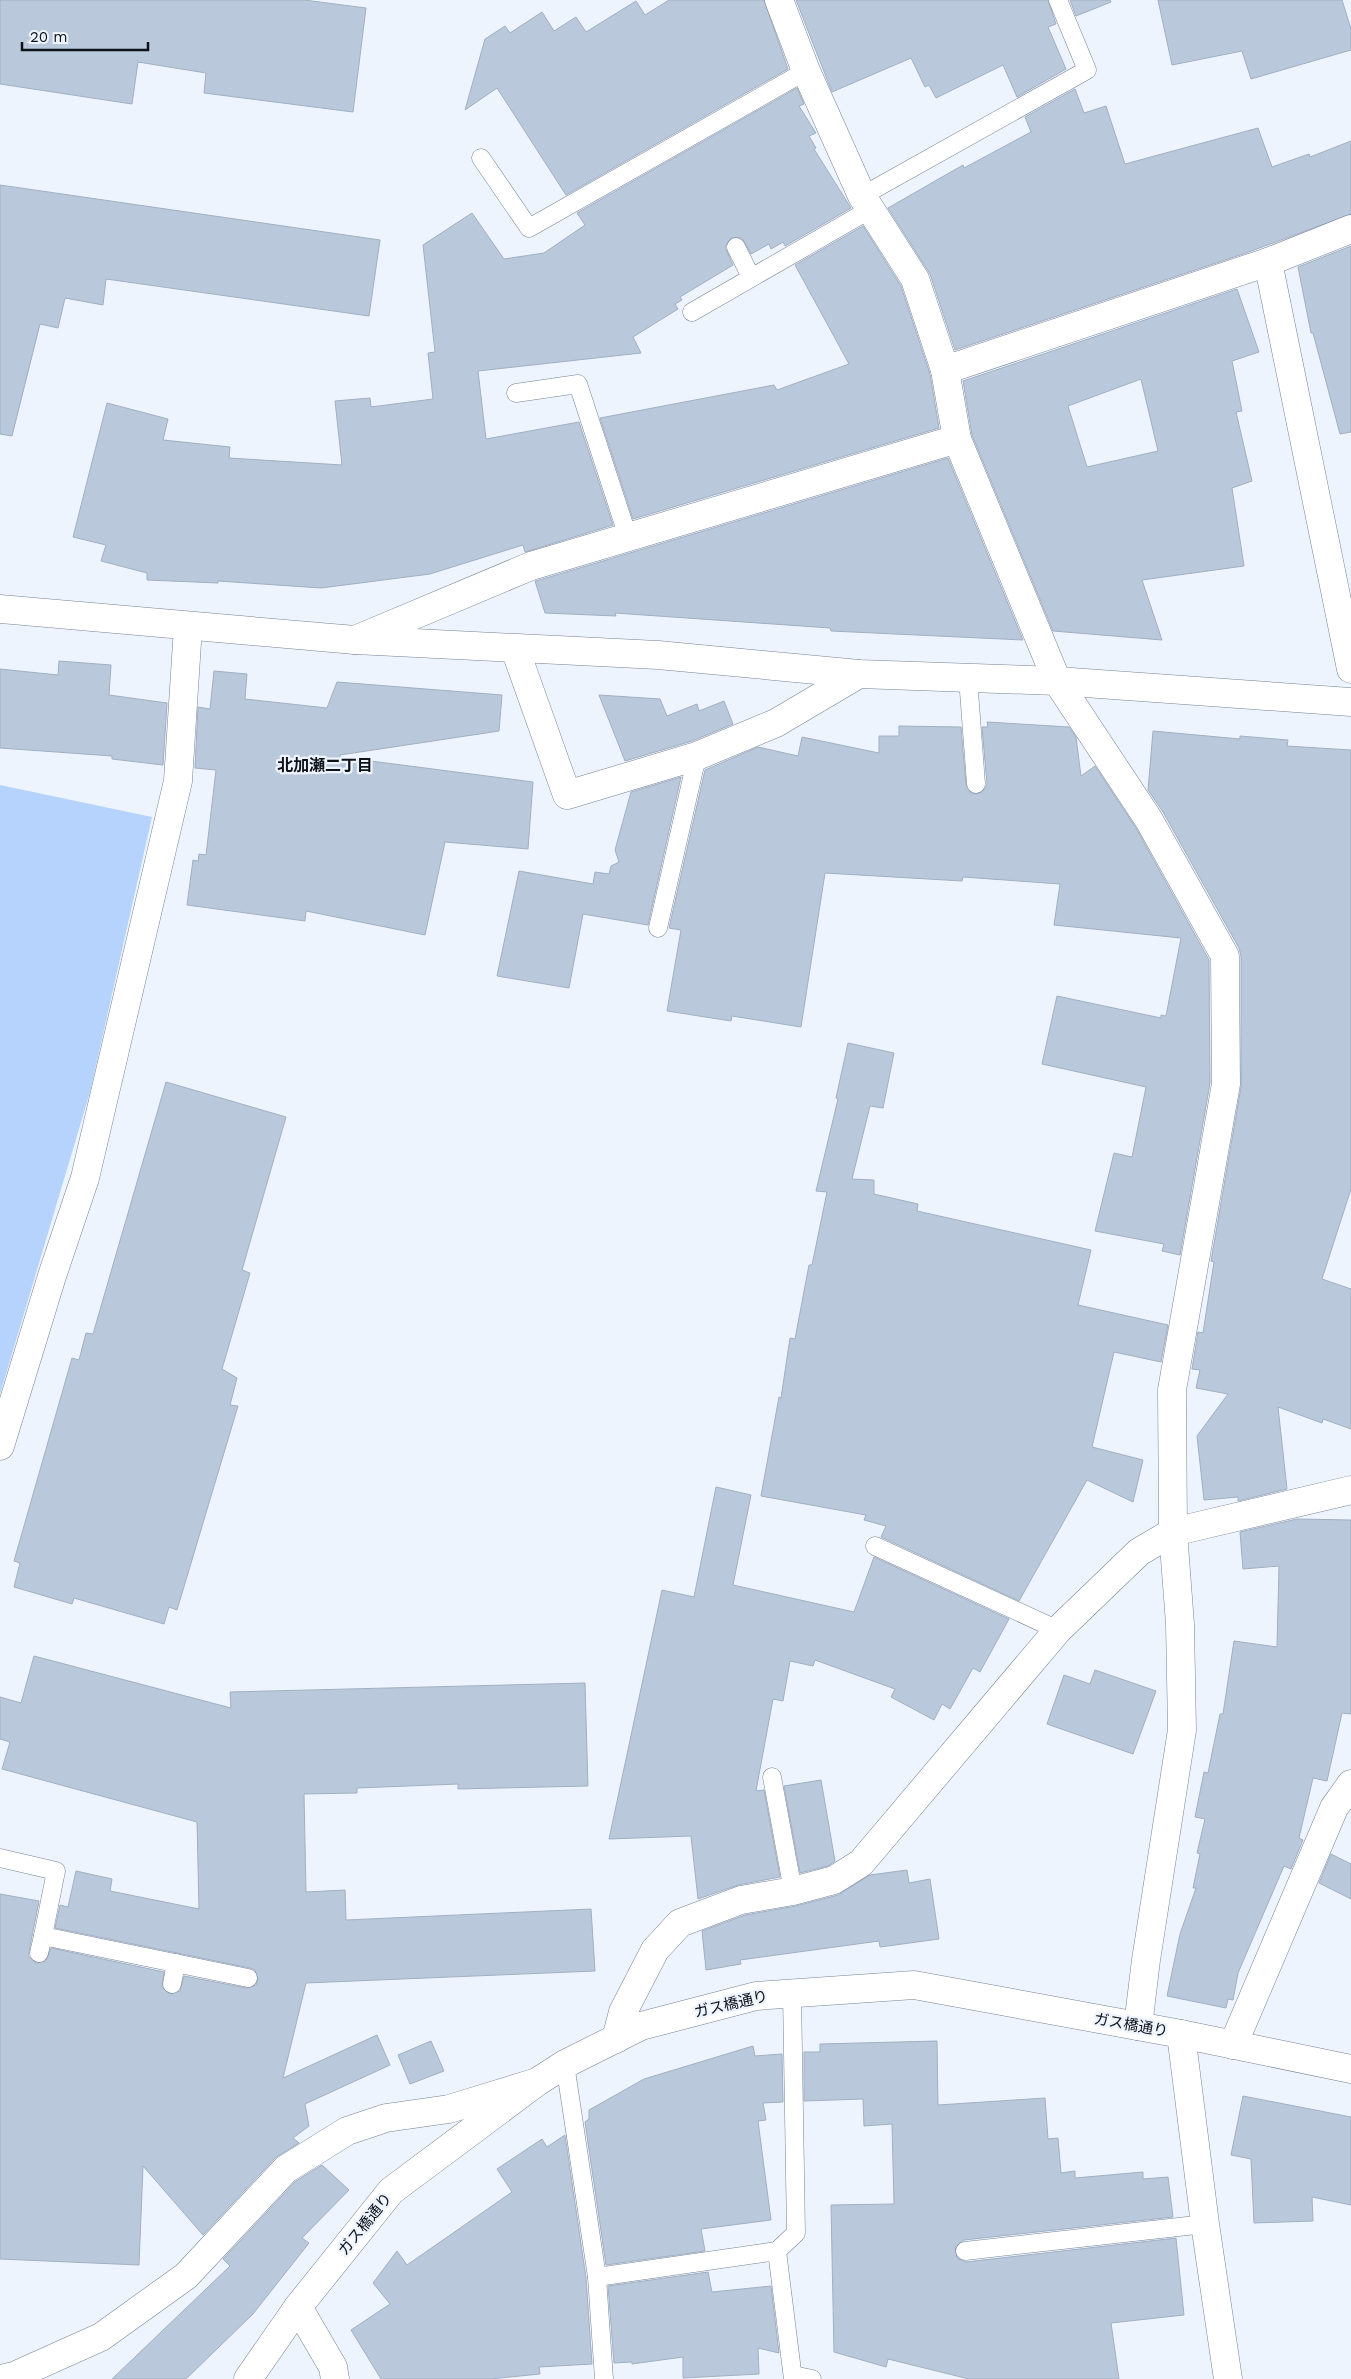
<svg xmlns="http://www.w3.org/2000/svg" width="1351" height="2379" font-family="'Work Sans','Noto Sans JP',sans-serif">
  <style>
    .green { fill: #b5d3fc }
    .building { fill: #b9c8db; stroke: #a1afc3; fill-rule: evenodd }
    .lines { fill: none; stroke-linecap: round; stroke-linejoin: round }
    .lane-casing { stroke: #768396; stroke-width: 19 }
    .street-casing { stroke: #768396; stroke-width: 29 }
    .secondary-casing { stroke: #768396; stroke-width: 29 }
    .lane { stroke: #fff; stroke-width: 18 }
    .street { stroke: #fff; stroke-width: 28 }
    .secondary { stroke: #fff; stroke-width: 28 }
    .labels { text-anchor: middle; stroke-width: 4.5; stroke-linejoin: round; paint-order: stroke }
    .street-label { font-size: 15px; fill: #0d1118; stroke: #eef4fd }
    .neighbourhood-label { font-size: 16px; font-weight: bold; fill: #0d1118; stroke: #eef4fd }
  </style>
  <rect width="100%" height="100%" fill="#eef4fd"/>
  <polygon class="green" points="0,785 152,817 90,1092 0,1394"/>
  <g class="building">
    <polygon points="0,0 304,0 366,8 353,112 204,93 206,73 138,62 132,104 0,84"/>
    <polygon points="669,0 764,0 788,69 566,195 497,88 465,110 485,39 505,26 510,33 542,12 554,31 576,17 586,32 636,1 645,15"/>
    <polygon points="796,0 1048,0 1056,24 1048,27 1066,69 1017,97 1003,65 936,98 929,85 925,87 911,58 832,92"/>
    <polygon points="1070,0 1110,0 1111,2 1076,16"/>
    <polygon points="1158,0 1342,0 1351,29 1351,50 1251,79 1242,51 1172,65"/>
    <polygon points="797,88 804,104 799,106 816,133 809,136 816,148 814,149 851,208 785,246 783,242 771,249 769,244 751,254 742,238 731,238 725,247 733,265 680,297 682,300 675,304 678,309 633,337 641,353 478,371 486,439 579,422 613,525 525,552 523,545 430,574 321,588 218,581 218,583 147,580 147,573 101,561 106,545 73,537 107,403 168,419 163,440 230,447 229,458 342,465 335,401 370,398 371,407 433,399 428,353 435,352 423,245 472,213 504,259 544,253 585,225 577,213"/>
    <polygon points="1075,89 1084,113 1106,106 1125,164 1258,128 1272,167 1309,154 1310,157 1351,141 1351,214 1246,253 955,350 930,274 888,208 963,165 964,168 1031,132 1025,117"/>
    <polygon points="0,185 380,240 369,316 106,279 103,305 65,298 58,328 40,324 12,436 0,434"/>
    <polygon points="863,226 901,286 930,374 939,428 633,519 600,418 774,385 777,390 849,364 795,265"/>
    <polygon points="1351,246 1351,432 1340,434 1313,333 1311,333 1298,267"/>
    <path d="M1237 289 1259 352 1232 361 1242 411 1236 412 1252 481 1232 488 1244 566 1142 580 1162 640 1053 631 972 435 963 381ZM1141 379 1158 451 1087 467 1068 406Z"/>
    <polygon points="948,458 1023,640 831,631 830,628 615,613 616,616 545,613 535,581 536,581"/>
    <polygon points="59,661 111,665 109,695 167,703 163,765 112,759 112,756 0,748 0,669 58,675"/>
    <polygon points="214,671 247,674 245,699 327,708 337,682 502,695 499,731 340,755 340,757 533,782 528,849 445,842 425,935 306,911 305,921 187,905 193,860 198,861 199,854 206,855 216,770 195,768 198,707 210,709"/>
    <polygon points="599,695 660,699 667,716 697,704 699,711 724,701 733,724 692,741 625,761"/>
    <polygon points="987,722 1069,727 1076,737 1081,776 1095,766 1136,828 1209,960 1210,1083 1180,1255 1162,1251 1164,1244 1095,1231 1114,1153 1132,1157 1146,1087 1042,1064 1057,996 1161,1018 1161,1015 1166,1016 1181,938 1054,925 1060,884 963,877 962,881 825,873 801,1027 732,1016 731,1021 667,1011 681,930 669,928 705,770 758,747 798,756 802,737 879,753 879,736 899,736 899,726 961,727 966,785 971,793 977,794 985,789 987,784 982,727 988,727"/>
    <polygon points="1153,731 1240,739 1240,736 1288,740 1287,746 1351,750 1351,1189 1322,1279 1351,1289 1351,1429 1323,1419 1322,1423 1278,1407 1287,1489 1238,1501 1238,1497 1204,1500 1197,1436 1228,1394 1196,1388 1200,1370 1192,1369 1198,1332 1203,1333 1214,1262 1211,1261 1241,1087 1241,956 1239,948 1163,812 1148,790"/>
    <polygon points="681,777 648,925 583,914 569,988 497,976 519,871 593,884 595,872 609,874 611,866 619,862 615,850 631,792"/>
    <polygon points="848,1043 894,1053 883,1108 870,1106 852,1179 874,1180 874,1194 918,1204 917,1211 1091,1250 1078,1305 1168,1325 1161,1362 1114,1352 1092,1447 1143,1460 1133,1502 1087,1480 1019,1601 881,1537 886,1526 864,1520 866,1515 761,1496 779,1397 781,1398 790,1338 795,1339 809,1265 812,1265 827,1192 816,1191 838,1099 836,1098"/>
    <polygon points="166,1082 286,1117 242,1270 250,1273 222,1369 237,1378 230,1405 238,1406 177,1610 169,1607 164,1624 74,1598 72,1604 14,1587 20,1563 14,1561 72,1358 79,1360 86,1333 93,1334"/>
    <polygon points="716,1487 751,1495 733,1585 854,1612 874,1557 1009,1619 980,1672 973,1668 950,1709 942,1704 934,1720 891,1697 895,1689 815,1660 813,1666 790,1661 783,1701 773,1699 756,1791 764,1790 780,1877 738,1885 698,1899 691,1836 609,1839 662,1590 694,1597"/>
    <polygon points="1297,1519 1351,1520 1351,1714 1342,1713 1327,1781 1313,1778 1299,1838 1303,1840 1291,1869 1284,1866 1238,1973 1233,2000 1228,1999 1226,2008 1167,1996 1180,1934 1196,1888 1193,1888 1200,1854 1197,1853 1205,1819 1195,1817 1204,1772 1208,1773 1220,1714 1223,1714 1234,1641 1277,1647 1279,1566 1243,1569 1240,1532"/>
    <polygon points="34,1656 231,1708 230,1692 585,1683 588,1786 458,1789 458,1784 357,1788 357,1793 304,1794 306,1892 345,1890 346,1920 591,1909 595,1971 306,1983 283,2078 377,2035 390,2065 305,2104 309,2126 293,2138 299,2143 275,2158 203,2235 143,2166 139,2265 0,2259 0,1894 39,1901 29,1951 29,1957 36,1963 46,1961 51,1948 164,1972 162,1987 170,1994 180,1991 184,1976 246,1988 256,1985 258,1980 255,1970 250,1968 55,1928 60,1905 68,1907 76,1871 112,1879 110,1891 199,1909 197,1822 2,1769 10,1742 0,1739 0,1697 21,1703"/>
    <polygon points="1095,1670 1156,1691 1133,1754 1047,1724 1064,1675 1090,1684"/>
    <polygon points="821,1780 835,1861 828,1866 800,1873 784,1786"/>
    <polygon points="1331,1854 1351,1864 1351,1899 1319,1883"/>
    <polygon points="907,1870 909,1883 930,1879 939,1939 880,1947 879,1941 740,1960 741,1964 706,1970 702,1931 745,1915 796,1906 838,1895 870,1875"/>
    <polygon points="431,2041 444,2071 410,2084 398,2055"/>
    <polygon points="937,2041 938,2105 1045,2098 1048,2139 1058,2138 1061,2173 1075,2171 1075,2178 1143,2172 1143,2179 1168,2177 1173,2217 964,2240 955,2247 957,2258 966,2262 1176,2238 1184,2315 1111,2323 1119,2379 969,2379 888,2359 886,2367 834,2352 831,2205 894,2204 892,2124 864,2126 863,2099 804,2101 804,2052 820,2052 820,2044"/>
    <polygon points="753,2046 755,2056 782,2054 783,2102 763,2103 766,2120 758,2121 771,2220 701,2229 705,2251 606,2265 585,2122 589,2119 589,2110 644,2079"/>
    <polygon points="1243,2096 1351,2117 1351,2205 1312,2197 1313,2221 1254,2223 1251,2159 1231,2155"/>
    <polygon points="565,2135 586,2278 592,2364 539,2367 540,2374 490,2379 381,2379 351,2330 390,2304 373,2283 397,2251 407,2265 512,2192 497,2169 542,2139 547,2147"/>
    <polygon points="322,2165 349,2190 302,2238 309,2243 253,2314 186,2379 112,2379 230,2266 223,2259 296,2181"/>
    <polygon points="708,2272 712,2292 771,2286 779,2353 758,2348 759,2374 683,2378 683,2357 632,2364 632,2362 614,2363 608,2286"/>
  </g>
  <g class="lines">
    <g class="lane-casing">
      <g id="lane">
        <polyline points="481,158 529,228 806,71"/>
        <polyline points="862,196 1087,70 1058,0"/>
        <polyline points="736,247 751,277"/>
        <polyline points="692,312 871,209"/>
        <polyline points="516,393 578,384 628,537"/>
        <polyline points="968,678 976,784"/>
        <polyline points="658,928 697,756"/>
        <polyline points="875,1546 1058,1630"/>
        <polyline points="772,1777 793,1891"/>
        <polyline points="0,1858 56,1871 43,1936 248,1978"/>
        <polyline points="39,1953 43,1936"/>
        <polyline points="172,1984 176,1963"/>
        <polyline points="565,2064 597,2277 604,2379"/>
        <polyline points="777,2251 796,2233 792,1993"/>
        <polyline points="965,2251 1205,2224"/>
        <polyline points="597,2277 777,2251 793,2379"/>
        <polyline points="793,2375 812,2379"/>
      </g>
    </g>
    <g class="street-casing">
      <g id="street">
        <polyline points="779,0 806,71 862,196 915,279 945,370 957,439 1057,681 1149,820 1225,956 1226,1084 1172,1390 1173,1532 1180,1624 1182,1730 1146,1960 1138,2026"/>
        <polyline points="1268,262 1351,669"/>
        <polyline points="945,370 1268,262 1351,229"/>
        <polyline points="355,640 531,566 957,439"/>
        <polyline points="515,649 567,795 697,756 776,723 859,674"/>
        <polyline points="0,1446 52,1276 85,1178 178,781 188,627"/>
        <polyline points="1181,2034 1205,2224 1228,2379"/>
        <polyline points="616,2039 623,2012 655,1950 680,1923 741,1900 793,1891 834,1880 861,1863 1058,1630 1139,1552 1173,1532 1351,1490"/>
        <polyline points="1233,2045 1334,1808 1351,1784"/>
        <polyline points="298,2307 333,2367 335,2379"/>
        <polyline points="0,2379 14,2376 101,2337 186,2276 286,2169 347,2131 386,2118 449,2109 534,2083"/>
      </g>
    </g>
    <g class="secondary-casing">
      <g id="secondary">
        <polyline points="0,609 355,640 658,655 859,674 1057,681 1351,702"/>
        <polyline points="248,2379 298,2307 391,2191 537,2082 565,2064 641,2026 756,1996 914,1985 1181,2034 1351,2069"/>
      </g>
    </g>
    <use href="#lane" class="lane"/>
    <use href="#street" class="street"/>
    <use href="#secondary" class="secondary"/>
  </g>
  <g class="labels">
    <g class="street-label">
      <text transform="translate(731 2004) rotate(-13)" y="5">ガス橋通り</text>
      <text transform="translate(1131 2025) rotate(10)" y="5">ガス橋通り</text>
      <text transform="translate(365 2224) rotate(-51)" y="5">ガス橋通り</text>
    </g>
    <g class="neighbourhood-label">
      <text x="325" y="771">北加瀬二丁目</text>
    </g>
  </g>
  <path d="M22 42v8h126v-8" fill="none" stroke="#0d1118" stroke-width="2.5"/>
  <text x="30" y="42" font-size="15" fill="#0d1118" stroke="#eef4fd" stroke-width="4" paint-order="stroke">20 m</text>
</svg>
